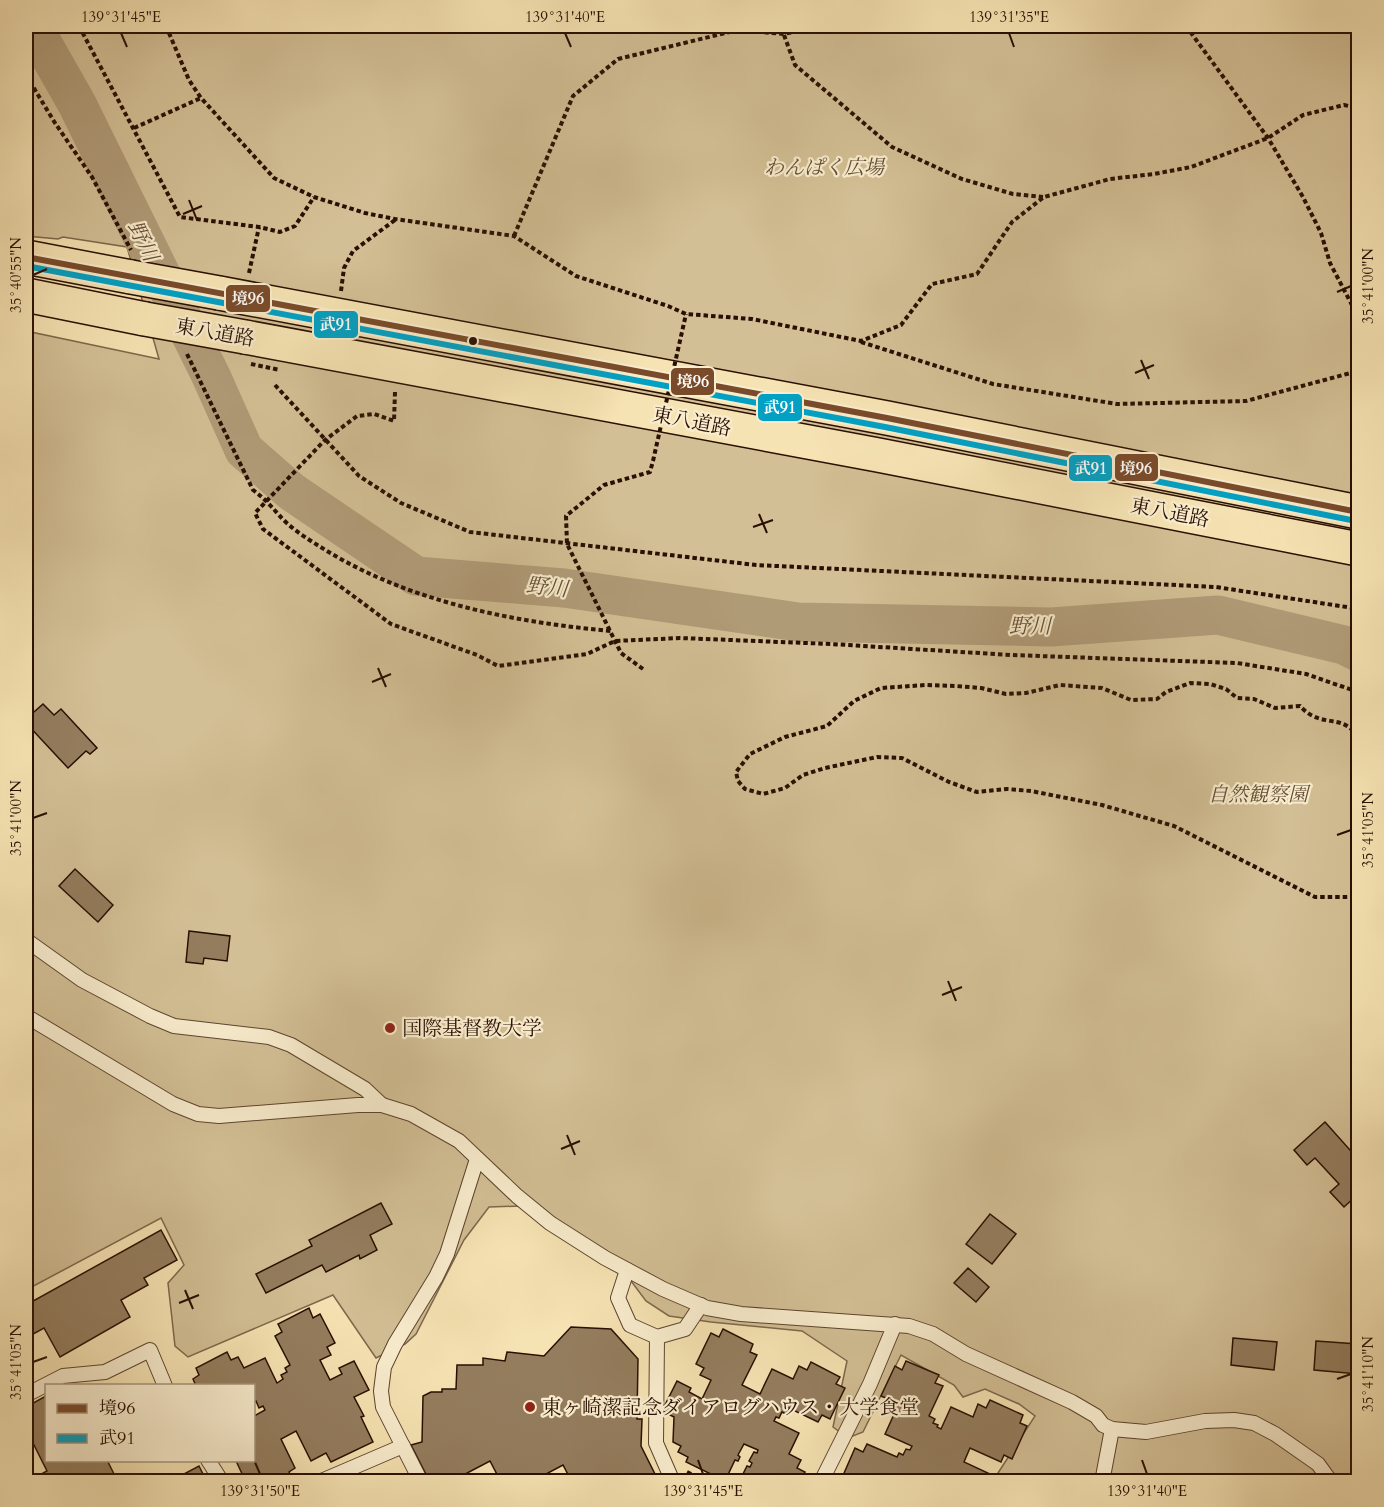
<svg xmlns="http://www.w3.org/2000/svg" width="1384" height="1507" font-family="Cardo,'Noto Serif JP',serif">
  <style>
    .green { fill: #d3bf95; stroke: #7e674c; stroke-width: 1.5 }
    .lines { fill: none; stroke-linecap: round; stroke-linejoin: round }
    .river { stroke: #b09b77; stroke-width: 39 }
    .building { fill: #947d5e; stroke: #290f02; stroke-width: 1.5 }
    .service-casing { stroke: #5c442e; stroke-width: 16 }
    .primary-casing { stroke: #290f02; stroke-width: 36 }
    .path { stroke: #290f02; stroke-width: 4; stroke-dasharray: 4.5 3; stroke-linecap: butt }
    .service { stroke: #f9edce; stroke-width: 14 }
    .primary { stroke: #f6e3b3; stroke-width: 33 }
    .primary-bridge-casing { stroke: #290f02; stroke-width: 36; stroke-linecap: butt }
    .path-bridge { stroke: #290f02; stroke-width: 4; stroke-dasharray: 4.5 3; stroke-linecap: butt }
    .primary-bridge { stroke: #f6e3b3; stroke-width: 33 }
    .bus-1-casing { stroke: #f9edce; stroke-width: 10 }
    .bus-2-casing { stroke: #f9edce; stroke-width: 10 }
    .bus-1 { stroke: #7a4b2a; stroke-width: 6 }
    .bus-2 { stroke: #02a1c4; stroke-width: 6 }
    .ticks { fill: none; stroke: #290f02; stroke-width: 2 }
    .bus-dot { fill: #290f02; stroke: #f9edce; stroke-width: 2 }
    .poi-dot { fill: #8f2418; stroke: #f9edce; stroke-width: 2 }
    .labels { text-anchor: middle; stroke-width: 4.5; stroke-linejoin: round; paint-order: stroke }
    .park-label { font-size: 20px; font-style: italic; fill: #644d35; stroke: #f9edce }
    .street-label { font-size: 20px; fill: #290f02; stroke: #f9edce }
    .poi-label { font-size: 20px; fill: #290f02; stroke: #f9edce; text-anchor: start }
    .water-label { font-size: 21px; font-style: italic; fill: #664e37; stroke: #f9edce }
    .line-badge { stroke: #f9edce; stroke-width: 2 }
    .badge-label { font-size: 16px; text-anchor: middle; font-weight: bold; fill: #fff }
    .neatline { fill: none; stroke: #290f02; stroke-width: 2 }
    .ticks-label { font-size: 15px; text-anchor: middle; fill: #290f02 }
  </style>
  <rect width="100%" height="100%" fill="#f6e3b3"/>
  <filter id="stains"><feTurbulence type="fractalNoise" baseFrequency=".00333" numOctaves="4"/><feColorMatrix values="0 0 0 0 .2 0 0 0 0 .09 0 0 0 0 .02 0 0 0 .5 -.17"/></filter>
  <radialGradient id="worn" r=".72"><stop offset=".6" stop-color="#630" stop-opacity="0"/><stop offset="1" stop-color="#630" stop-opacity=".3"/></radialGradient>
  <polygon class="green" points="26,26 1358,26 1358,1481 1000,1481 998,1473 1035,1416 1019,1404 985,1389 963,1397 954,1385 901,1355 863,1432 848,1438 833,1427 847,1361 802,1331 711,1322 669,1316 646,1301 616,1261 521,1206 489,1207 464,1240 416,1334 405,1344 376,1358 333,1295 188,1357 175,1346 168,1283 184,1265 161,1218 26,1290 26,331 159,359 127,247 63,237 58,239 26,236"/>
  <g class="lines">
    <polyline class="river" points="30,26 39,37 77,104 211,376 244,450 292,492 416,576 564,588 798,622 1051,627 1218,615 1344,645 1358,652"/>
  </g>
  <g class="building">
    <polygon points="43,704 54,715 61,709 97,748 90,754 86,751 68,768 26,723 26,719"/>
    <polygon points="75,869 113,905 98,922 59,886"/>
    <polygon points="189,931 230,936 227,961 204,958 203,964 186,962"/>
    <polygon points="1325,1122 1358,1159 1358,1194 1344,1207 1330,1192 1339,1184 1315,1158 1307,1165 1294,1150"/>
    <polygon points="381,1203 392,1224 370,1235 377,1250 360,1259 359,1255 326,1272 322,1265 266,1293 256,1274 312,1246 309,1240"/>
    <polygon points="990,1214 1016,1234 992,1264 966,1244"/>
    <polygon points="161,1230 177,1260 144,1278 148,1285 121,1300 130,1317 60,1357 44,1328 26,1338 26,1305"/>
    <polygon points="968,1268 989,1287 976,1302 954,1283"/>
    <polygon points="309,1308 313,1318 320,1314 335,1343 327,1347 331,1355 320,1360 330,1380 342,1374 339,1368 354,1361 369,1390 354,1397 364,1416 361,1417 373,1442 331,1462 326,1453 311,1461 296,1431 281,1439 295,1468 289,1472 293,1479 288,1482 246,1482 236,1461 254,1460 254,1416 265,1410 263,1406 259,1408 256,1401 254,1402 254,1386 196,1386 193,1379 199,1375 196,1368 227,1352 231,1360 238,1357 244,1368 265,1358 277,1383 283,1379 281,1375 287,1372 285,1368 290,1365 275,1336 282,1332 278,1324"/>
    <polygon points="571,1327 611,1329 638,1359 637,1419 642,1419 641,1446 659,1482 572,1482 563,1465 531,1482 501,1482 490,1461 450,1482 430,1482 411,1445 422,1442 423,1396 431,1392 442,1392 442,1389 456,1389 457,1365 483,1365 483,1358 505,1361 507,1352 544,1356"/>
    <polygon points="723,1329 753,1344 750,1352 757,1355 742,1385 760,1394 772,1369 793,1379 799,1366 807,1370 811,1362 840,1377 836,1384 845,1388 830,1419 822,1415 818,1422 789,1408 786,1414 782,1412 779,1418 776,1417 774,1421 799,1433 789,1454 801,1460 797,1468 805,1472 800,1482 743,1480 745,1478 742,1476 747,1466 750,1467 752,1463 749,1461 754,1452 757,1453 758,1450 744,1444 738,1455 740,1457 738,1461 735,1460 725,1481 686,1462 688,1457 678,1452 681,1446 673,1442 674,1417 662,1411 677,1381 691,1388 689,1392 702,1399 711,1380 700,1375 704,1368 696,1364 711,1333 719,1337"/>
    <polygon points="1233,1338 1277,1342 1274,1370 1231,1365"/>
    <polygon points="1316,1341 1358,1344 1358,1374 1314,1370"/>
    <polygon points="906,1361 939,1375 935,1383 943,1386 929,1416 935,1419 933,1423 938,1425 937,1427 941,1429 951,1407 973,1417 978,1404 986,1408 990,1400 1023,1415 1020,1423 1027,1426 1012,1459 1004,1455 1001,1462 970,1448 964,1462 1007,1482 846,1482 841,1480 855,1448 863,1452 867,1444 897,1457 899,1453 903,1455 906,1449 910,1450 912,1446 885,1434 895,1412 884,1407 888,1399 881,1396 895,1366 902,1370"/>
    <polygon points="46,1396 46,1460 107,1460 118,1482 27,1482 47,1471 26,1429 26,1407"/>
    <polygon points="199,1466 207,1482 169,1482"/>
    <polygon points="1305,1477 1306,1482 1285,1482"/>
  </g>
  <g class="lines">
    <g class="service-casing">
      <g id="service">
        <polyline points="26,940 82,980 150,1016 174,1026 269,1037 291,1045 365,1089 382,1105"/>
        <polyline points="26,1016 173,1104 198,1114 219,1116 358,1105 382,1105 411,1114 459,1141 517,1196 550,1223 605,1258 663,1289 707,1308 741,1314 909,1326 933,1334 966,1354 1072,1402 1096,1416 1103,1425 1112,1429 1146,1432 1205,1421 1234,1420 1254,1423 1275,1434 1318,1464 1331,1482"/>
        <polyline points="627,1270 618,1298 630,1325 657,1337 685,1329 701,1305"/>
        <polyline points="657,1337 656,1443 673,1482"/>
        <polyline points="26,1395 63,1376 105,1372 150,1350 165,1386"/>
        <polyline points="208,1460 222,1482"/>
        <polyline points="319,1482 403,1446"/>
        <polyline points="421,1482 383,1407 381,1391 384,1367 395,1344 436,1277 447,1254 477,1159"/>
        <polyline points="821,1482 870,1384 895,1324"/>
        <polyline points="1102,1482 1112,1429"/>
      </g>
    </g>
    <g class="primary-casing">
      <g id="primary">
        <polyline points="26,257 131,277"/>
        <polyline points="219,293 887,418 1358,512"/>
        <polyline points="26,295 145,319"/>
        <polyline points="245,337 878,455 1358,549"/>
      </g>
    </g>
    <g class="path">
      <polyline points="79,26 180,217 259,227 280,232 295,226 314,197"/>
      <polyline points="166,26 189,80 201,98 274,178 314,197 365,213 395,219 514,236 576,276 668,306 686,314 752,319 861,341 901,325 932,284 977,274 1012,222 1044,197 1110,179 1154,174 1191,167 1268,138 1303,115 1344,105 1358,108"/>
      <polyline points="1186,26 1268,138 1303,197 1321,233 1330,263 1354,309 1358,313"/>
      <polyline points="784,35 795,65 892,147 962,179 1013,194 1043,197"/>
      <polyline points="26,75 55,123 92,177 131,250"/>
      <polyline points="134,128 201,98"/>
      <polyline points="514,236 573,96 618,59 738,30 784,34 820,26"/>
      <polyline points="249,273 259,227"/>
      <polyline points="341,291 344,268 353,251 395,220"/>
      <polyline points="861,342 993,384 1117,404 1246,401 1358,371"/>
      <path d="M187 354 253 490C264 498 270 505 279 515 289 527 306 538 319 546 405 601 511 622 611 631"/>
      <polyline points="275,385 359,476 401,503 470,532 756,565 1216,587 1353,608 1358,611"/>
      <polyline points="395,392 394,421 374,414 357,416 325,440 255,513 263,529 391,624 477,655 498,666 587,654 615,641 680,638 831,644 1011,655 1237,663 1306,674 1358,692"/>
      <polyline points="643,669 621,653 567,544 566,516 604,485 650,472 653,461"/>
      <path d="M1358 737C1344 716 1329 725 1311 715 1307 713 1303 709 1300 706L1275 708 1254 699 1237 698 1226 689 1210 684 1190 683 1166 692 1157 699 1131 700 1102 688 1060 685 1026 693 1006 694 981 688 956 686 926 685 881 688 854 701 827 726 785 737 750 754 736 772 738 781 745 789 763 794 785 788 803 775 825 768 877 757 902 758 949 782 977 792 1007 789 1031 791 1102 805 1174 826 1315 897H1358"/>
      <polyline points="687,1472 708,1482"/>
    </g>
    <use href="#service" class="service"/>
    <use href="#primary" class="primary"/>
    <g class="primary-bridge-casing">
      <g id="primary-bridge">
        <polyline points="131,277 219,293"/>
        <polyline points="145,319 245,337"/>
      </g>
    </g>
    <g class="path-bridge">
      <polyline points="251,364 280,370"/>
      <polyline points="653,461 686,314"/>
    </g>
    <use href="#primary-bridge" class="primary-bridge"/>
    <g class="bus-1-casing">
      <polyline id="bus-1" points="26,257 887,418 1358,512"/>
    </g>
    <g class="bus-2-casing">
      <polyline id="bus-2" points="26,266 885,427 1356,521"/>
    </g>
    <use href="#bus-1" class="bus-1"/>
    <use href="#bus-2" class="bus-2"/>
  </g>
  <path class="ticks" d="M121 33 127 47M565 33 571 47M1009 33 1014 47M189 200 197 220M183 214 202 206M33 275 47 269M1337 292 1351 286M1141 360 1149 379M1135 373 1154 365M759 514 767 533M753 527 773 520M378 668 386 687M372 682 391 674M33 818 47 813M1337 835 1351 830M948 981 956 1001M942 995 962 987M567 1135 575 1155M561 1149 580 1141M185 1290 193 1309M179 1303 199 1295M33 1362 47 1357M1337 1379 1351 1374M254 1460 260 1474M698 1460 703 1474M1142 1460 1147 1474"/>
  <circle class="bus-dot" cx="473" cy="341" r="5"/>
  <g class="poi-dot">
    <circle cx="390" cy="1028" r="6"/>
    <circle cx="530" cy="1407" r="6"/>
  </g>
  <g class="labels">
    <g class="park-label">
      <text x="824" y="174">わんぱく広場</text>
      <text x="1258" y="801">自然観察園</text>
    </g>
    <g class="street-label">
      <text transform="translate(215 332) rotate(10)" y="7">東八道路</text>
      <text transform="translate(692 421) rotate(11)" y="7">東八道路</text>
      <text transform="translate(1170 512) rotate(11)" y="7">東八道路</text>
    </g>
    <g class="poi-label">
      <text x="402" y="1035">国際基督教大学</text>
      <text x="542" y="1414">東ヶ崎潔記念ダイアログハウス・大学食堂</text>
    </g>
    <g class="water-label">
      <text transform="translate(143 241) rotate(64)" y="7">野川</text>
      <text transform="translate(547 587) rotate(6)" y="7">野川</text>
      <text x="1030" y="633">野川</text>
    </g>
  </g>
  <g class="line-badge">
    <rect x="225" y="284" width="46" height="29" rx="6" fill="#7a4b2a"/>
    <rect x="313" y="310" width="46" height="29" rx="6" fill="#02a1c4"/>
    <rect x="670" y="367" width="45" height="29" rx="6" fill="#7a4b2a"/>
    <rect x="757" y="393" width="46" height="29" rx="6" fill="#02a1c4"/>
    <rect x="1114" y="453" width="45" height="29" rx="6" fill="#7a4b2a"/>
    <rect x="1068" y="454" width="45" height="28" rx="6" fill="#02a1c4"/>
  </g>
  <g class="badge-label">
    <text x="248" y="304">境96</text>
    <text x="336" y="330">武91</text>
    <text x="693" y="387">境96</text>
    <text x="780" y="413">武91</text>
    <text x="1136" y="474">境96</text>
    <text x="1091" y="474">武91</text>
  </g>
  <rect width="1384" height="1507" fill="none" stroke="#f6e3b3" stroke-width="66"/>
  <rect x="45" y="1384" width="210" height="78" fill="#f9edce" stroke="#a6947c" stroke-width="1.5"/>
  <rect x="57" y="1404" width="30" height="9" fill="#7a4b2a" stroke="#a6947c" stroke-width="1.5"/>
  <text x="99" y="1414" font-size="18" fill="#290f02">境96</text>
  <rect x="57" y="1434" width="30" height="9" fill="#02a1c4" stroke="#a6947c" stroke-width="1.5"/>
  <text x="99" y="1444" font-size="18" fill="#290f02">武91</text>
  <rect x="33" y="33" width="1318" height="1441" class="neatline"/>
  <g class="ticks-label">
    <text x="121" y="22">139°31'45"E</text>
    <text x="565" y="22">139°31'40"E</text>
    <text x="1009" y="22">139°31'35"E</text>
    <text transform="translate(16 275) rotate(-90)" y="5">35°40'55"N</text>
    <text transform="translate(1368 286) rotate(-90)" y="5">35°41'00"N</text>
    <text transform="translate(16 818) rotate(-90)" y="5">35°41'00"N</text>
    <text transform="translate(1368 830) rotate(-90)" y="5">35°41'05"N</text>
    <text transform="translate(16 1362) rotate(-90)" y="5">35°41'05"N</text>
    <text transform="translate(1368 1374) rotate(-90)" y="5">35°41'10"N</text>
    <text x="260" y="1496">139°31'50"E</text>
    <text x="703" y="1496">139°31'45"E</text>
    <text x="1147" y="1496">139°31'40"E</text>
  </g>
  <rect width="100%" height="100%" filter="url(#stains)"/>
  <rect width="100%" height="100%" fill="url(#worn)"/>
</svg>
